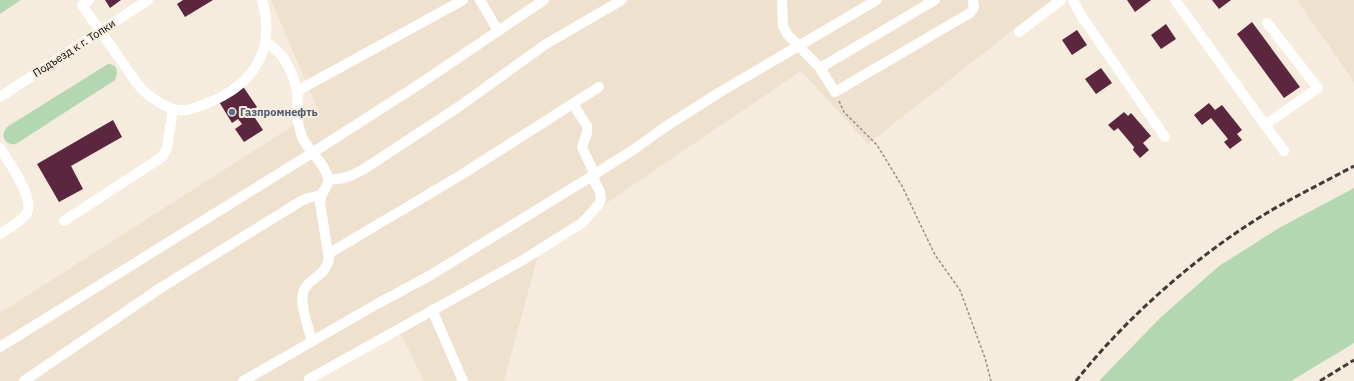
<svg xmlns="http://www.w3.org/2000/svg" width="1354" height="381" font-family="'IBM Plex Sans',sans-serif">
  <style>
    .industrial { fill: #eee1cd }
    .green { fill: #b2d7b1 }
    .building { fill: #5b263e }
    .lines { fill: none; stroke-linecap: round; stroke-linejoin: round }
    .path { stroke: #989187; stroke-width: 1.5; stroke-dasharray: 3 2; stroke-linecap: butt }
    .minor { stroke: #fff; stroke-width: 10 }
    .rail { stroke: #403b35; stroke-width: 3; stroke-dasharray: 6 3; stroke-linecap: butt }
    .service-dot { fill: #5c6f8a; stroke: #f5ecde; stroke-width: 1.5 }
    .labels { text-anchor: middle; stroke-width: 4; stroke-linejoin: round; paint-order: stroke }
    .street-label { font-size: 11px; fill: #0e0b07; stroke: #f5ecde }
    .service-label { font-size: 11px; font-weight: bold; fill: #4e5e75; stroke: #f5ecde; text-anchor: start }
  </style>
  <rect width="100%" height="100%" fill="#f5ecde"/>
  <g class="industrial">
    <polygon points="271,0 1051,0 868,144 801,71 540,248 504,381 424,381 397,326 301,381 0,381 0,313 318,110"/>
    <polygon points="1297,0 1354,0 1354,82"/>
  </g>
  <g class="green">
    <polygon points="0,0 21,0 0,14"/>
    <path d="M108 64C117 64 119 72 115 80L16 144C8 146 0 138 5 130 6 128 8 126 10 125Z"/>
    <polygon points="1354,188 1354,343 1291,381 1099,381 1160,318 1219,266 1279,228"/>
  </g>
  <g class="building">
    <polygon points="105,0 121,0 110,8"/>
    <polygon points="183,0 213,0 185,17 177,4"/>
    <polygon points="1127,0 1151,0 1135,12"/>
    <polygon points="1212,0 1231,0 1219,9"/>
    <polygon points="1252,22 1300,87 1284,98 1237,34"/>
    <polygon points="1166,24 1176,39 1161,49 1151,35"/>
    <polygon points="1077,30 1087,45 1072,55 1062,40"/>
    <polygon points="1101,68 1112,83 1096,94 1085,79"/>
    <polygon points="242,85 257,107 249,112 253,118 255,118 263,130 244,142 235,129 242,124 238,119 232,123 218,100"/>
    <polygon points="1209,103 1215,110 1222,105 1242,130 1237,134 1242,140 1230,149 1224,142 1228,139 1211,118 1202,125 1194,115"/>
    <polygon points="1124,112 1128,116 1131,113 1151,136 1143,143 1149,150 1140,158 1133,150 1134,147 1118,128 1114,131 1108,125"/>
    <polygon points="113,120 122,137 71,166 83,189 59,202 37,164"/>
  </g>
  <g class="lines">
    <polyline class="path" points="839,101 844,112 877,145 902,186 935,255 960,290 985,358 991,381"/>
    <g class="minor">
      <path d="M89 0 82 5C95 24 109 43 122 62 129 71 135 83 144 91 151 98 163 105 172 109 185 113 198 107 210 102 255 83 276 49 262 0"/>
      <polyline points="480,0 498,31"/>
      <polyline points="782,0 783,26 787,34 820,68 835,92 970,13 974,8 973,0"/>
      <polyline points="1073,0 1080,14 1165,137"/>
      <polyline points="1175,0 1284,151"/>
      <polyline points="1019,32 1061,0"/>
      <path d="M266 42C282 53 287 61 294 80 295 84 297 88 297 91 299 108 295 120 302 137 308 151 325 163 328 178 329 184 325 189 322 194 321 197 321 200 320 203L329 259C325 277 310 277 304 290 298 302 309 329 312 341"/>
      <polyline points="820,68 935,0"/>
      <polyline points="297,91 463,0"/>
      <polyline points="0,97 148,0"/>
      <polyline points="573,104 587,126 587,133 582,147 595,175"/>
      <polyline points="1265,125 1318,88 1267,23"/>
      <path d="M0 148C8 161 35 198 27 213 21 222 9 228 0 234"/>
      <path d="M328 179C344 180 351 176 364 169L457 108 546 44 622 0"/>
      <polyline points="64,221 162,157 167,148 173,109"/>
      <polyline points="328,254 461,175 599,87"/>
      <polyline points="432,310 463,381"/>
      <polyline points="0,347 312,153 418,85 544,0"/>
      <polyline points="309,379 523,260 582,223 599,204 601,199 600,192 592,176"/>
      <polyline points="24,381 162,287 301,201 308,198 321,195"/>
      <polyline points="243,381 377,304 429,276 592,176 636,148 665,127 720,92 877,0"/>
    </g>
    <g class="rail">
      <path d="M1076 381C1128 315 1204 249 1277 207 1302 193 1328 180 1354 166"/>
      <polyline points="1320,381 1354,360"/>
    </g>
  </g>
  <circle class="service-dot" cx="232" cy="112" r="4"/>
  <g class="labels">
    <g class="street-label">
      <text transform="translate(74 48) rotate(-33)" y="4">Подъезд к г. Топки</text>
    </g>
    <g class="service-label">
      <text x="240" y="116">Газпромнефть</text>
    </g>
  </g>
</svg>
